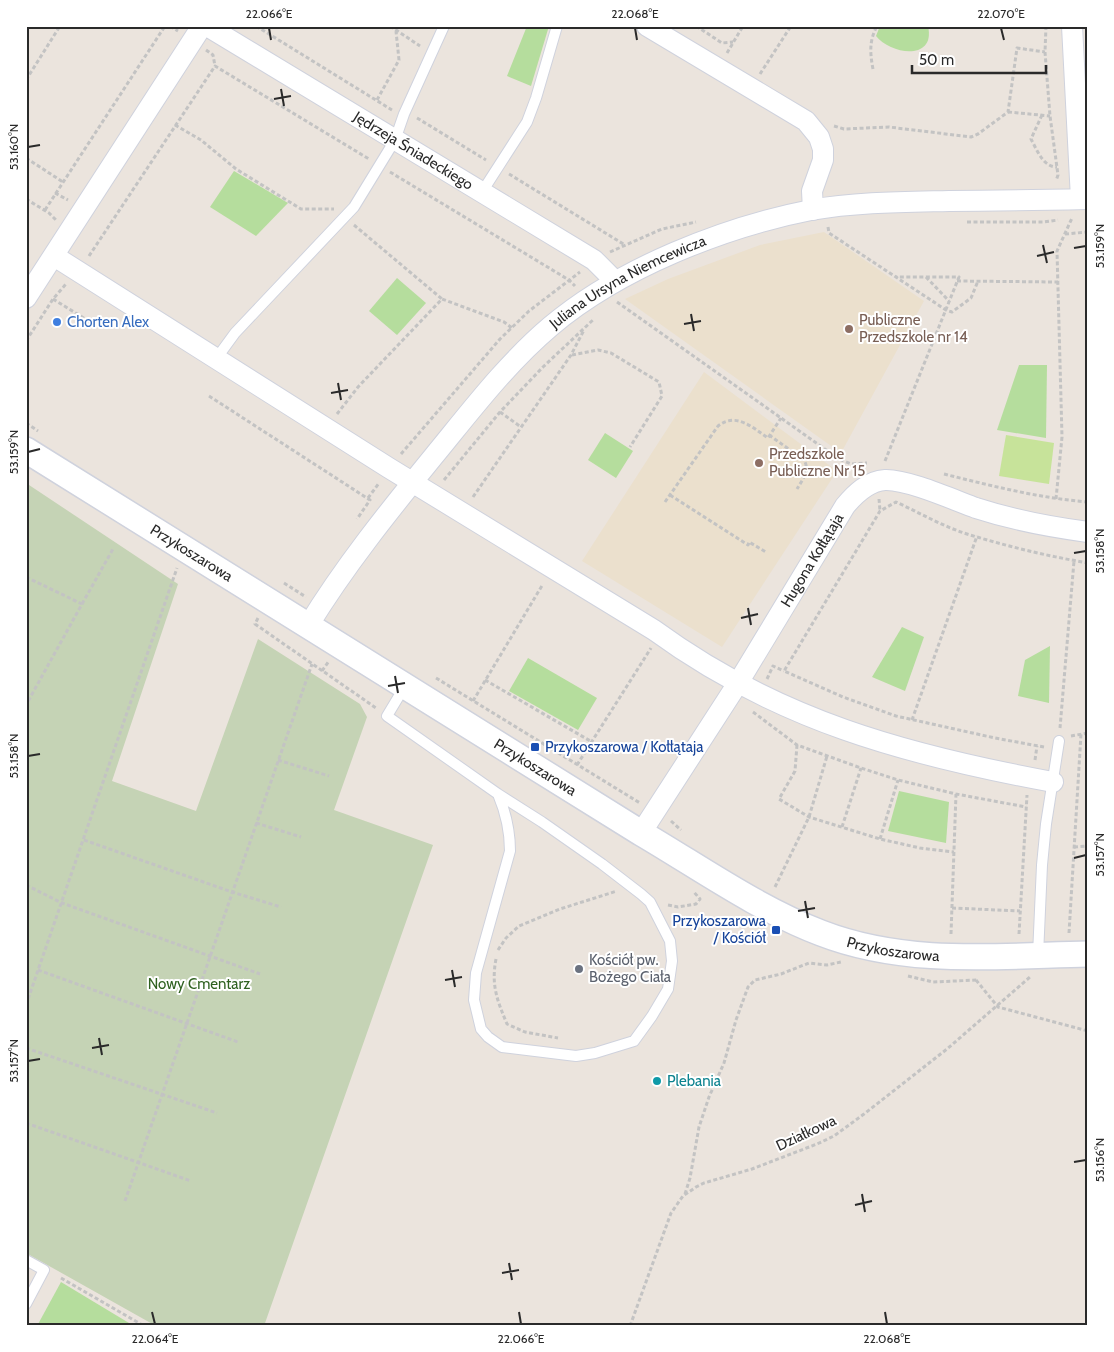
<svg xmlns="http://www.w3.org/2000/svg" width="1114" height="1352" font-family="Cabin,sans-serif">
  <style>
    .education { fill: #ebe0cd }
    .green { fill: #b5dd9d }
    .cemetery { fill: #c5d3b5 }
    .pitch { fill: #c7e39a }
    .lines { fill: none; stroke-linecap: round; stroke-linejoin: round }
    .service-casing { stroke: #cfd2dd; stroke-width: 12 }
    .minor-casing { stroke: #cfd2dd; stroke-width: 22 }
    .tertiary-casing { stroke: #cfd2dd; stroke-width: 28 }
    .path { stroke: #c3c3c3; stroke-width: 3; stroke-dasharray: 4 2.5; stroke-linecap: butt }
    .service { stroke: #fff; stroke-width: 10 }
    .minor { stroke: #fff; stroke-width: 20 }
    .tertiary { stroke: #fff; stroke-width: 25 }
    .ticks { fill: none; stroke: #2a2a2a; stroke-width: 2 }
    .shop-dot { fill: #3f7fe0; stroke: #fff; stroke-width: 2 }
    .education-dot { fill: #8d6e63; stroke: #fff; stroke-width: 2 }
    .transit-dot { fill: #1a4fb4; stroke: #fff; stroke-width: 2 }
    .worship-dot { fill: #6b7280; stroke: #fff; stroke-width: 2 }
    .culture-dot { fill: #0f9aa8; stroke: #fff; stroke-width: 2 }
    .labels { text-anchor: middle; stroke-width: 4; stroke-linejoin: round; paint-order: stroke }
    .street-label { font-size: 15px; fill: #2a2a2a; stroke: #fff }
    .education-label { font-size: 15px; fill: #785e54; stroke: #fff; text-anchor: start }
    .shop-label { font-size: 15px; fill: #366cbe; stroke: #fff; text-anchor: start }
    .transit-label { font-size: 15px; fill: #164399; stroke: #fff; text-anchor: start }
    .worship-label { font-size: 15px; fill: #5b616d; stroke: #fff; text-anchor: start }
    .park-label { font-size: 15px; fill: #2f6120; stroke: #fff }
    .culture-label { font-size: 15px; fill: #0d838f; stroke: #fff; text-anchor: start }
    .neatline { fill: none; stroke: #2a2a2a; stroke-width: 2 }
    .ticks-label { font-size: 12px; text-anchor: middle; fill: #2a2a2a }
  </style>
  <rect width="100%" height="100%" fill="#ebe4dd"/>
  <g class="education">
    <polygon points="824,232 924,301 841,453 625,299 668,279 760,245"/>
    <polygon points="704,372 837,471 722,647 582,561"/>
  </g>
  <g class="green">
    <polygon points="527,26 549,26 531,86 507,76"/>
    <path d="M880 26H928C936 61 891 55 876 36Z"/>
    <polygon points="234,171 288,203 256,236 210,207"/>
    <polygon points="397,278 426,303 397,335 369,311"/>
    <polygon points="1019,365 1047,365 1046,438 997,430"/>
    <polygon points="605,433 633,451 616,478 588,460"/>
    <polygon points="902,627 924,637 905,691 872,677"/>
    <polygon points="1050,646 1049,703 1018,696 1025,660"/>
    <polygon points="528,658 597,698 578,730 509,691"/>
    <polygon points="899,791 949,802 946,843 888,831"/>
    <polygon points="61,1282 134,1326 37,1326"/>
  </g>
  <polygon class="cemetery" points="26,483 178,584 112,781 196,811 258,639 360,704 367,717 334,810 433,845 264,1326 156,1326 26,1253"/>
  <polygon class="pitch" points="1006,435 1054,443 1049,484 999,476"/>
  <g class="lines">
    <g class="service-casing">
      <g id="service">
        <polyline points="482,192 527,122 536,98 557,26"/>
        <polyline points="216,359 235,333 354,207 395,140 404,114 444,26"/>
        <path d="M405 686 387 716 498 794 542 822 602 864 641 894 650 902 670 941 672 961 668 989 652 1016 634 1041 595 1053 576 1056 502 1047 488 1037 481 1029 474 1000 476 973 510 851C510 831 506 813 498 794"/>
        <polyline points="1038,955 1042,865 1046,824 1059,741"/>
        <polyline points="26,1260 44,1270 26,1304"/>
      </g>
    </g>
    <g class="minor-casing">
      <g id="minor">
        <path id="s1" d="M207 26 594 260 615 281"/>
        <polyline points="647,26 806,121 819,137 823,149 823,160 812,191 813,210"/>
        <polyline points="1072,26 1081,199"/>
        <path d="M54 256 389 468 654 630C777 720 906 755 1053 782"/>
        <polyline points="26,298 202,26"/>
        <path id="s2" d="M308 626C344 567 389 511 433 457 470 412 506 364 551 326 620 268 724 227 811 210 856 202 903 202 949 201 995 201 1042 200 1088 199"/>
        <path id="s3" d="M641 833 738 683 845 506C855 494 868 481 885 480 907 479 954 500 976 508 1013 520 1050 527 1088 532"/>
      </g>
    </g>
    <g class="tertiary-casing">
      <g id="tertiary">
        <path id="s4" d="M26 450 641 833C699 867 758 909 821 933 906 966 998 956 1088 954"/>
      </g>
    </g>
    <g class="path">
      <polyline points="170,26 178,31"/>
      <polyline points="256,26 392,110"/>
      <polyline points="390,26 420,46"/>
      <polyline points="696,26 722,43 733,42"/>
      <polyline points="1046,26 1045,52 1050,116 1058,175 1056,181"/>
      <polyline points="206,50 213,55 215,66"/>
      <polyline points="727,53 743,26"/>
      <path d="M873 69C870 53 869 41 877 26"/>
      <polyline points="760,74 791,26"/>
      <polyline points="26,80 60,26"/>
      <polyline points="377,100 399,60 396,31"/>
      <polyline points="1008,112 1050,116"/>
      <path d="M1042 115 1031 139C1037 150 1043 167 1057 167"/>
      <polyline points="417,118 486,160"/>
      <polyline points="175,125 201,140 236,169 301,209 334,209"/>
      <polyline points="834,126 844,129 889,127 971,137 978,134 1008,112 1017,48 1045,52"/>
      <polyline points="26,158 63,182"/>
      <polyline points="390,172 569,280 575,286"/>
      <polyline points="509,174 625,245"/>
      <polyline points="55,193 68,200"/>
      <polyline points="26,199 49,213 56,220"/>
      <polyline points="45,210 165,26"/>
      <polyline points="967,222 1044,222 1058,220"/>
      <polyline points="354,225 442,299"/>
      <polyline points="828,227 829,233 946,310 952,312 971,298 978,281"/>
      <polyline points="1065,234 1088,232"/>
      <polyline points="610,252 662,229 696,222"/>
      <polyline points="89,256 215,66 369,159"/>
      <polyline points="926,277 949,301"/>
      <polyline points="957,281 1058,282"/>
      <polyline points="53,299 95,325"/>
      <polyline points="617,302 839,459 851,464 867,463"/>
      <polyline points="26,341 53,299 66,284"/>
      <polyline points="572,355 598,350 611,353 659,382 662,396 630,447"/>
      <polyline points="209,396 370,500 357,519"/>
      <polyline points="500,412 521,427"/>
      <polyline points="337,414 358,387 442,299 504,322 512,328"/>
      <polyline points="26,423 38,431"/>
      <path d="M769 435 804 460C810 470 803 479 797 489"/>
      <polyline points="401,454 500,339 529,311 580,272"/>
      <polyline points="885,461 959,277 896,277"/>
      <path d="M944 474C992 486 1039 498 1088 502"/>
      <polyline points="444,480 500,412 543,367 594,319"/>
      <polyline points="670,495 748,545 749,542 766,552"/>
      <polyline points="473,497 571,355 584,330"/>
      <polyline points="368,498 379,483"/>
      <polyline points="879,499 880,511"/>
      <polyline points="1056,499 1062,437 1057,251 1072,218"/>
      <path d="M665 502 718 426C736 412 752 427 768 438L781 418"/>
      <polyline points="26,577 82,604 26,705"/>
      <polyline points="284,583 306,597"/>
      <polyline points="82,604 113,549"/>
      <polyline points="258,618 255,624 376,708"/>
      <polyline points="322,671 329,661"/>
      <polyline points="436,678 640,803"/>
      <polyline points="767,679 773,666 784,671"/>
      <polyline points="485,680 592,742"/>
      <polyline points="473,701 543,584"/>
      <polyline points="753,712 797,745 861,768 898,780 956,794 1026,807"/>
      <polyline points="912,720 977,536"/>
      <polyline points="1060,728 1074,561"/>
      <polyline points="1071,736 1088,733"/>
      <polyline points="797,745 795,771 779,799 809,817 880,839 920,848 954,852"/>
      <path d="M1044 747 995 738 896 716 843 697 784 671 880 511 896 502C920 513 942 526 967 534 1006 546 1047 556 1088 563"/>
      <polyline points="278,760 329,776"/>
      <polyline points="1035,760 1037,746"/>
      <polyline points="577,765 651,648"/>
      <polyline points="671,821 681,830"/>
      <polyline points="256,823 301,837"/>
      <polyline points="842,827 861,768"/>
      <polyline points="880,839 898,780"/>
      <polyline points="84,840 232,892 281,907"/>
      <polyline points="1074,847 1088,846"/>
      <polyline points="26,885 62,903 260,974"/>
      <polyline points="775,887 809,817 827,756"/>
      <polyline points="668,905 678,907 696,904 700,899 693,891"/>
      <polyline points="952,908 1020,911"/>
      <polyline points="1069,933 1081,734"/>
      <polyline points="951,934 956,794"/>
      <polyline points="1019,934 1027,795"/>
      <polyline points="498,950 506,938 519,926 560,909 617,891"/>
      <path d="M496 959C491 985 497 1000 507 1024L525 1032 558 1038"/>
      <polyline points="38,970 238,1042"/>
      <polyline points="908,976 933,982 977,980"/>
      <polyline points="976,980 998,1007 1088,1031"/>
      <polyline points="26,1005 177,568"/>
      <polyline points="26,1048 217,1113"/>
      <polyline points="26,1123 191,1181"/>
      <polyline points="685,1194 690,1178 699,1127 709,1097 724,1063 736,1020 748,987 755,980 781,974 809,963 827,965 841,962"/>
      <polyline points="125,1201 312,664"/>
      <polyline points="61,1278 144,1326"/>
      <polyline points="630,1326 671,1213 683,1196 696,1187 704,1183 752,1169 817,1144 834,1136 864,1114 947,1049 1030,977"/>
    </g>
    <use href="#service" class="service"/>
    <use href="#minor" class="minor"/>
    <use href="#tertiary" class="tertiary"/>
  </g>
  <path class="ticks" d="M269 28 271 40M635 28 637 40M1001 28 1004 40M281 89 284 106M274 99 291 96M28 147 40 145M1043 245 1047 263M1074 248 1086 246M1037 256 1054 252M691 314 694 331M684 324 701 321M338 383 341 400M331 393 348 390M28 452 40 449M1074 553 1086 551M748 608 751 625M741 618 758 614M395 676 398 693M388 686 405 683M28 756 40 754M1074 858 1086 855M805 901 808 918M798 911 815 908M452 970 455 987M445 980 462 977M99 1038 102 1055M92 1048 109 1045M28 1061 40 1059M1074 1162 1086 1160M862 1194 865 1212M855 1205 872 1201M509 1263 512 1280M502 1273 519 1270M152 1312 155 1324M519 1312 521 1324M885 1312 887 1324"/>
  <circle class="shop-dot" cx="57" cy="322" r="5"/>
  <g class="education-dot">
    <circle cx="849" cy="329" r="5"/>
    <circle cx="759" cy="463" r="5"/>
  </g>
  <g class="transit-dot">
    <rect x="530" y="742" width="10" height="10" rx="2.5"/>
    <rect x="771" y="925" width="10" height="10" rx="2.5"/>
  </g>
  <circle class="worship-dot" cx="579" cy="969" r="5"/>
  <circle class="culture-dot" cx="657" cy="1081" r="5"/>
  <g class="labels">
    <g class="street-label">
      <text dy="5" stroke="none"><textPath href="#s1" startOffset="241">Jędrzeja Śniadeckiego</textPath></text>
      <text dy="5" stroke="none"><textPath href="#s2" startOffset="476">Juliana Ursyna Niemcewicza</textPath></text>
      <text dy="5" stroke="none"><textPath href="#s4" startOffset="195">Przykoszarowa</textPath></text>
      <text dy="5" stroke="none"><textPath href="#s3" startOffset="322">Hugona Kołłątaja</textPath></text>
      <text dy="5" stroke="none"><textPath href="#s4" startOffset="600">Przykoszarowa</textPath></text>
      <text dy="5" stroke="none"><textPath href="#s4" startOffset="1005">Przykoszarowa</textPath></text>
      <text transform="translate(806 1133) rotate(-25)" y="5">Działkowa</text>
    </g>
    <g class="education-label">
      <text x="859" y="325">Publiczne<tspan x="859" dy="17">Przedszkole nr 14</tspan></text>
      <text x="769" y="459">Przedszkole<tspan x="769" dy="17">Publiczne Nr 15</tspan></text>
    </g>
    <g class="shop-label">
      <text x="67" y="327">Chorten Alex</text>
    </g>
    <g class="transit-label">
      <text x="545" y="752">Przykoszarowa / Kołłątaja</text>
      <text x="766" y="926" text-anchor="end">Przykoszarowa<tspan x="766" dy="17">/ Kościół</tspan></text>
    </g>
    <g class="worship-label">
      <text x="589" y="965">Kościół pw.<tspan x="589" dy="17">Bożego Ciała</tspan></text>
    </g>
    <g class="park-label">
      <text x="199" y="989">Nowy Cmentarz</text>
    </g>
    <g class="culture-label">
      <text x="667" y="1086">Plebania</text>
    </g>
  </g>
  <rect width="1114" height="1352" fill="none" stroke="#ffffff" stroke-width="55"/>
  <path d="M912 65v8h134v-8" fill="none" stroke="#2a2a2a" stroke-width="2.5"/>
  <text x="919" y="65" font-size="15" fill="#2a2a2a" stroke="#ffffff" stroke-width="4" paint-order="stroke">50 m</text>
  <rect x="28" y="28" width="1058" height="1296" class="neatline"/>
  <g class="ticks-label">
    <text x="269" y="18">22.066°E</text>
    <text x="635" y="18">22.068°E</text>
    <text x="1001" y="18">22.070°E</text>
    <text transform="translate(14 147) rotate(-90)" y="4">53.160°N</text>
    <text transform="translate(1100 246) rotate(-90)" y="4">53.159°N</text>
    <text transform="translate(14 452) rotate(-90)" y="4">53.159°N</text>
    <text transform="translate(1100 551) rotate(-90)" y="4">53.158°N</text>
    <text transform="translate(14 756) rotate(-90)" y="4">53.158°N</text>
    <text transform="translate(1100 855) rotate(-90)" y="4">53.157°N</text>
    <text transform="translate(14 1061) rotate(-90)" y="4">53.157°N</text>
    <text transform="translate(1100 1160) rotate(-90)" y="4">53.156°N</text>
    <text x="155" y="1343">22.064°E</text>
    <text x="521" y="1343">22.066°E</text>
    <text x="887" y="1343">22.068°E</text>
  </g>
</svg>
